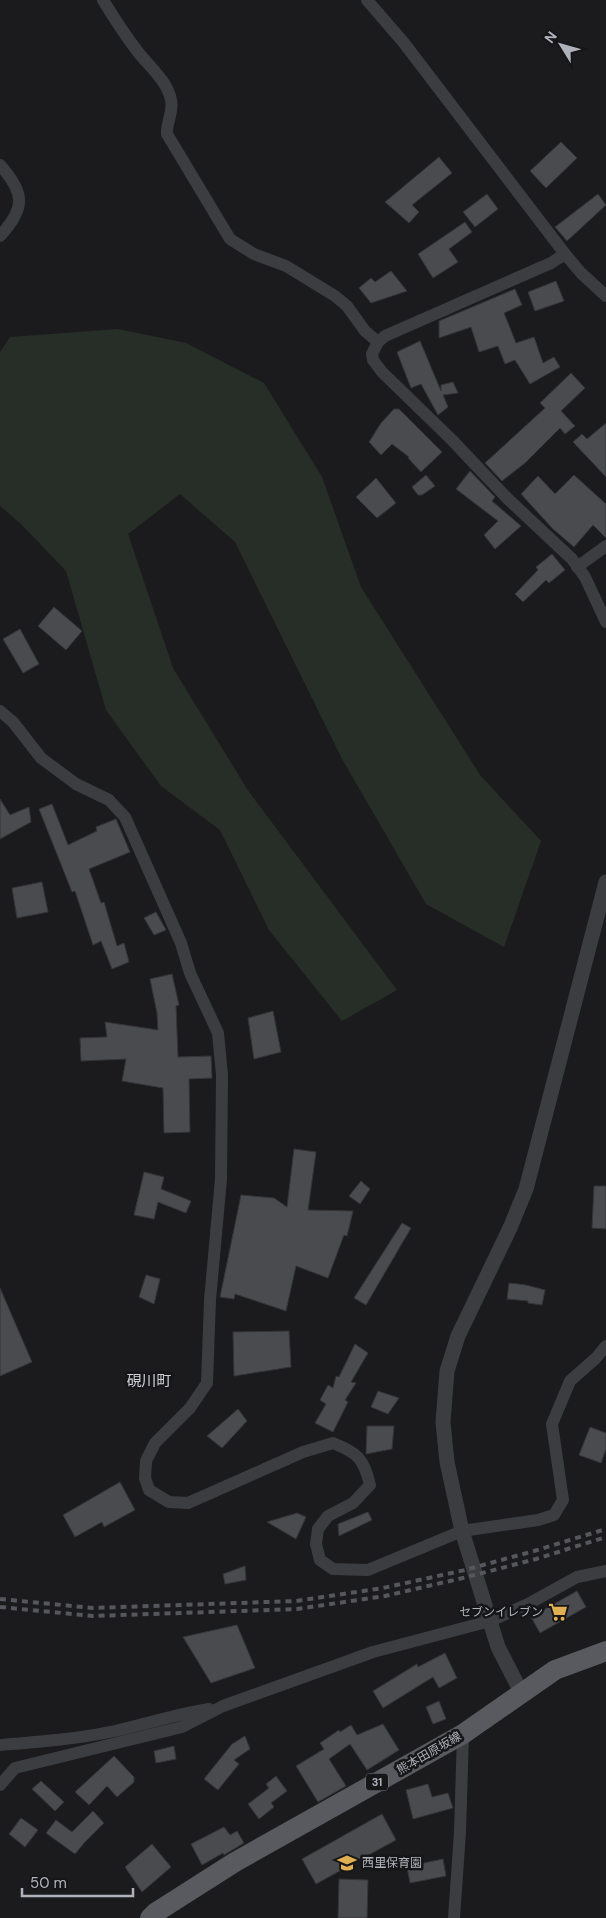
<svg xmlns="http://www.w3.org/2000/svg" width="606" height="1918" font-family="'DM Sans','Noto Sans JP',sans-serif">
  <style>
    .green { fill: #272e28 }
    .building { fill: #4a4b4f; stroke: #353538 }
    .lines { fill: none; stroke-linecap: round; stroke-linejoin: round }
    .minor { stroke: #3c3d41; stroke-width: 12 }
    .tertiary { stroke: #3c3d41; stroke-width: 15 }
    .primary { stroke: #585a60; stroke-width: 20 }
    .rail { stroke: #55575c; stroke-width: 4; stroke-dasharray: 6 5; stroke-linecap: butt }
    .labels { text-anchor: middle; stroke-width: 5; stroke-linejoin: round; paint-order: stroke }
    .shield { fill: #161618; stroke: #81838a; stroke-width: 1 }
    .shield-label { font-size: 11px; font-weight: bold; fill: #afb2bb }
    .poi-label { font-size: 12px; fill: #afb2bb; stroke: #161618; text-anchor: end }
    .street-label { font-size: 12px; fill: #afb2bb; stroke: #161618 }
    .quarter-label { font-size: 15px; fill: #cfd1d7; stroke: #161618 }
  </style>
  <rect width="100%" height="100%" fill="#1b1b1d"/>
  <polygon class="green" points="118,329 186,343 264,383 322,477 361,587 480,775 541,841 504,947 426,904 342,759 235,542 180,494 128,534 173,668 247,789 397,990 342,1021 269,930 220,830 161,786 106,710 66,571 21,524 0,506 0,352 10,337"/>
  <g class="building">
    <polygon points="561,142 577,158 546,188 530,171"/>
    <polygon points="439,157 452,173 412,205 419,212 409,223 385,202"/>
    <polygon points="487,194 498,209 475,227 463,212"/>
    <polygon points="598,194 606,205 567,241 555,227"/>
    <polygon points="465,222 472,232 449,249 458,262 433,278 418,254"/>
    <polygon points="391,271 407,291 371,303 359,288 371,278 375,282"/>
    <polygon points="556,281 564,301 535,311 528,292"/>
    <polygon points="515,289 522,305 504,313 516,343 534,337 543,363 554,357 560,367 530,384 515,360 505,364 498,346 479,352 471,327 439,338 439,321"/>
    <polygon points="420,341 441,391 441,385 453,382 458,393 443,395 448,407 438,415 421,384 411,388 397,352"/>
    <polygon points="571,373 585,388 561,411 575,426 565,434 560,428 525,463 502,481 485,463 545,408 540,403"/>
    <polygon points="394,409 399,409 442,452 421,472 408,458 409,457 392,444 381,455 369,442 381,423"/>
    <polygon points="606,423 606,477 573,442 582,434 587,439"/>
    <polygon points="470,471 495,497 492,501 521,526 495,549 484,535 498,521 456,489"/>
    <polygon points="426,475 435,486 422,495 418,495 412,487"/>
    <polygon points="574,475 606,504 606,538 593,525 574,547 553,529 521,494 538,476 555,494"/>
    <polygon points="376,478 396,503 377,518 356,497"/>
    <polygon points="552,554 565,570 549,583 546,580 523,602 515,594 538,570 536,567"/>
    <polygon points="54,607 82,631 66,650 38,626"/>
    <polygon points="20,629 39,664 23,673 3,639"/>
    <polygon points="0,799 10,815 29,807 31,822 0,839"/>
    <polygon points="52,804 68,845 97,831 96,827 116,819 130,852 89,869 101,903 104,902 117,946 124,943 129,962 112,969 101,941 93,945 75,891 72,892 39,809"/>
    <polygon points="42,882 48,912 17,918 12,888"/>
    <polygon points="156,912 166,930 154,935 144,918"/>
    <polygon points="172,974 179,1005 176,1006 178,1057 211,1056 212,1078 189,1079 190,1132 164,1133 163,1088 122,1081 126,1059 81,1061 80,1038 107,1037 105,1022 158,1030 157,1013 150,979"/>
    <polygon points="273,1011 281,1052 254,1059 248,1018"/>
    <polygon points="294,1149 316,1152 308,1210 353,1211 347,1236 344,1235 328,1278 296,1266 286,1311 235,1294 234,1299 220,1297 241,1195 274,1198 287,1207"/>
    <polygon points="144,1172 164,1177 161,1189 191,1201 186,1213 158,1202 154,1219 134,1215"/>
    <polygon points="361,1181 370,1189 360,1204 349,1196"/>
    <polygon points="594,1186 606,1186 606,1229 592,1228"/>
    <polygon points="402,1223 411,1228 366,1305 354,1298"/>
    <polygon points="146,1275 160,1279 154,1304 139,1297"/>
    <polygon points="509,1283 526,1285 545,1290 542,1305 528,1303 528,1301 507,1299"/>
    <polygon points="0,1288 32,1362 0,1376"/>
    <polygon points="289,1331 291,1367 234,1376 233,1332"/>
    <polygon points="355,1344 368,1353 351,1382 356,1383 345,1400 348,1402 333,1432 315,1423 326,1404 320,1400 328,1385 333,1388 336,1376 339,1377"/>
    <polygon points="378,1391 399,1398 388,1414 371,1407"/>
    <polygon points="238,1409 247,1421 222,1448 207,1436"/>
    <polygon points="367,1426 394,1426 392,1449 366,1454"/>
    <polygon points="590,1427 606,1433 606,1449 601,1463 579,1455"/>
    <polygon points="120,1482 135,1510 104,1527 102,1522 75,1537 63,1515"/>
    <polygon points="368,1512 372,1520 339,1536 338,1524"/>
    <polygon points="297,1513 306,1517 296,1539 267,1522"/>
    <polygon points="245,1566 246,1580 225,1584 223,1574"/>
    <polygon points="577,1591 586,1607 540,1633 531,1617"/>
    <polygon points="237,1625 255,1668 211,1683 183,1637"/>
    <polygon points="445,1653 457,1678 439,1688 433,1677 383,1708 373,1691 417,1664 418,1667"/>
    <polygon points="439,1701 446,1719 433,1724 426,1707"/>
    <polygon points="383,1724 399,1750 367,1770 350,1744 329,1759 346,1786 318,1802 296,1766 324,1749 320,1743 339,1730 340,1732 351,1725 357,1735"/>
    <polygon points="245,1736 250,1749 234,1760 239,1764 218,1790 204,1779 232,1744"/>
    <polygon points="174,1746 176,1759 156,1763 154,1751"/>
    <polygon points="114,1756 134,1777 134,1782 117,1797 107,1786 89,1805 75,1792"/>
    <polygon points="276,1776 287,1791 271,1803 274,1807 259,1819 248,1804 269,1788 266,1784"/>
    <polygon points="41,1781 64,1802 55,1811 32,1789"/>
    <polygon points="428,1784 432,1797 448,1793 453,1808 413,1819 406,1790"/>
    <polygon points="93,1811 104,1823 85,1842 75,1854 46,1833 56,1820 72,1832"/>
    <polygon points="382,1814 396,1840 316,1884 302,1859"/>
    <polygon points="21,1818 38,1830 25,1847 9,1834"/>
    <polygon points="224,1827 230,1835 237,1831 244,1843 224,1855 223,1853 202,1865 191,1844"/>
    <polygon points="152,1844 171,1867 142,1892 125,1867"/>
    <polygon points="416,1859 419,1864 443,1859 446,1876 410,1883 406,1861"/>
    <polygon points="339,1879 368,1880 367,1918 338,1918"/>
  </g>
  <g class="lines">
    <g class="minor">
      <path d="M103 0C114 18 125 35 138 52 149 66 168 82 171 100 174 112 166 122 167 134L230 239 254 254 286 266 335 296 347 306 365 331 378 342"/>
      <polyline points="367,0 404,43 565,254"/>
      <path d="M0 165C25 193 26 208 0 236"/>
      <polyline points="606,296 581,273 565,254 551,263 385,336 378,342 372,354 373,360 382,372 452,440 508,499 572,559 585,577 606,622"/>
      <polyline points="577,567 606,546"/>
      <path d="M0 711 13 722 41 758 76 784 109 800 125 817 181 943 190 973 218 1033 222 1075 221 1179 210 1300 207 1383 190 1408 155 1443 146 1461 145 1478 149 1490 169 1502 188 1503 303 1452 333 1443C358 1453 364 1459 370 1485L353 1503 328 1516 318 1529 316 1544 320 1560 333 1569 368 1570 462 1531 538 1520 554 1515 563 1500 552 1424 570 1381 596 1358 606 1346"/>
      <path d="M0 1745C38 1742 77 1739 115 1731 147 1724 177 1714 209 1709"/>
      <polyline points="0,1785 15,1768 182,1727 223,1706 373,1652 490,1621 528,1604 577,1577 606,1571"/>
      <polyline points="454,1918 460,1832 463,1734"/>
    </g>
    <polyline class="tertiary" points="522,1694 498,1647 462,1531 447,1462 443,1422 447,1371 458,1336 510,1228 526,1189 606,882"/>
    <polyline class="primary" points="150,1918 155,1913 235,1862 463,1734 555,1670 606,1651"/>
    <g class="rail">
      <polyline points="0,1599 93,1608 296,1601 383,1588 465,1570 534,1551 606,1529"/>
      <polyline points="0,1607 93,1616 297,1609 385,1596 467,1577 536,1559 606,1537"/>
    </g>
  </g>
  <defs>
    <g id="supermarket-bare" transform="scale(1.5)"><path d="M-6-5.5h2.5l.6 2H6L4.5 2H-2.5L-4.4-4H-6ZM-1.5 3.2a1.3 1.3 0 1 0 .1 0ZM3 3.2a1.3 1.3 0 1 0 .1 0Z" fill="#dfaf51" stroke="#161618" stroke-width="2.5" paint-order="stroke"/></g>
    <g id="school-bare" transform="scale(1.5)"><path d="M0-5L7-2L0 1L-7-2ZM-4 1L0 2.5L4 1V4Q0 6-4 4Z" fill="#dfaf51" stroke="#161618" stroke-width="2.5" paint-order="stroke"/></g>
  </defs>
  <g fill-rule="evenodd">
    <use href="#supermarket-bare" x="558" y="1612"/>
    <use href="#school-bare" x="347" y="1863"/>
  </g>
  <g class="labels">
    <rect class="shield" x="366" y="1773.5" width="22" height="17" rx="4"/>
    <g class="shield-label">
      <text x="377" y="1786">31</text>
    </g>
    <g class="poi-label">
      <text x="543" y="1616">セブンイレブン</text>
      <text x="362" y="1867" text-anchor="start">西里保育園</text>
    </g>
    <g class="street-label">
      <text transform="translate(429 1753) rotate(-30)" y="4">熊本田原坂線</text>
    </g>
    <g class="quarter-label">
      <text x="149" y="1386">硯川町</text>
    </g>
  </g>
  <g transform="translate(561 45) rotate(307)" stroke="#161618" stroke-width="4" paint-order="stroke">
  <path d="M0-4L9 19L0 12L-9 19Z" fill="#afb2bb"/>
  <text y="-8" font-size="14" font-weight="bold" text-anchor="middle" fill="#afb2bb">N</text>
  </g>
  <path d="M22 1888v8h111v-8" fill="none" stroke="#afb2bb" stroke-width="2.5"/>
  <text x="30" y="1888" font-size="15" fill="#afb2bb" stroke="#161618" stroke-width="4" paint-order="stroke">50 m</text>
</svg>
